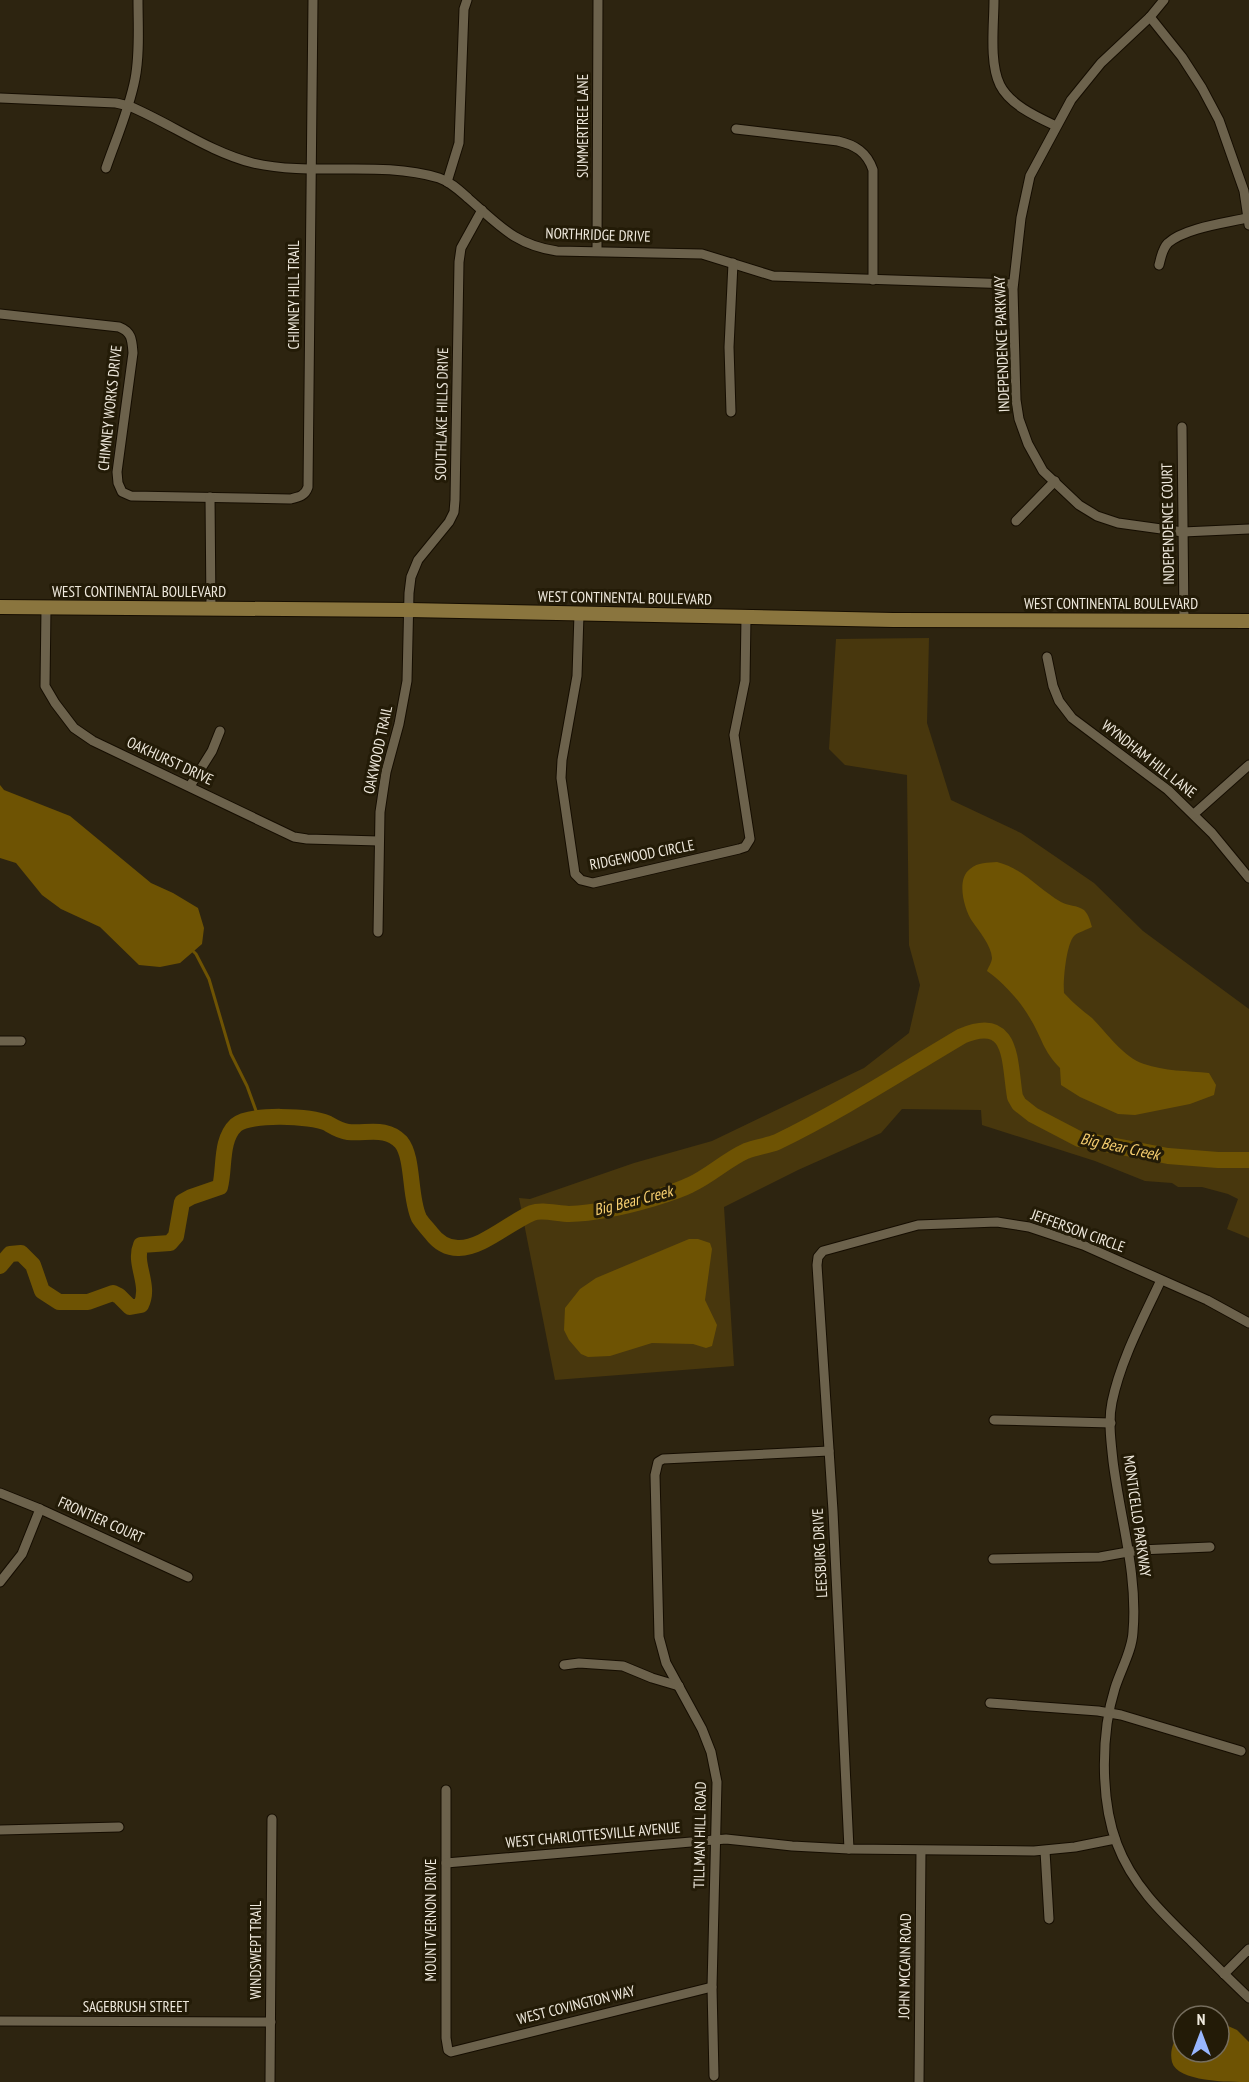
<svg xmlns="http://www.w3.org/2000/svg" width="1249" height="2082" font-family="'PT Sans Narrow',sans-serif">
  <style>
    .green { fill: #48370d }
    .water { fill: #6e5303 }
    .lines { fill: none; stroke-linecap: round; stroke-linejoin: round }
    .stream { stroke: #6e5303; stroke-width: 3 }
    .river { stroke: #6e5303; stroke-width: 16 }
    .street-casing { stroke: #150d00; stroke-width: 11 }
    .secondary-casing { stroke: #150d00; stroke-width: 16 }
    .street { stroke: #6c624c; stroke-width: 9 }
    .secondary { stroke: #8a753e; stroke-width: 14 }
    .labels { text-anchor: middle; stroke-width: 6; stroke-linejoin: round; paint-order: stroke }
    .street-label { font-size: 15px; fill: #efe9dd; stroke: #231b07 }
    .water-label { font-size: 16px; font-style: italic; fill: #f7cf70; stroke: #231b07 }
  </style>
  <rect width="100%" height="100%" fill="#2d2410"/>
  <polygon class="green" points="929,638 927,723 951,800 1021,833 1094,883 1143,931 1249,1009 1249,1238 1227,1229 1238,1199 1228,1194 1202,1187 1178,1187 1172,1183 1145,1181 1095,1161 982,1125 981,1110 902,1109 881,1133 798,1170 724,1207 734,1366 555,1380 519,1198 530,1199 634,1163 712,1141 864,1068 909,1033 920,985 909,945 907,775 845,765 829,749 836,639"/>
  <g class="water">
    <polygon points="0,785 4,790 70,816 151,883 173,893 198,908 204,928 202,944 180,963 160,967 139,965 100,927 61,909 42,895 16,863 0,858"/>
    <path d="M997 862C1024 869 1038 889 1061 902 1068 906 1077 905 1084 910 1089 915 1090 921 1092 927 1087 930 1078 932 1074 936 1066 945 1063 981 1064 993 1073 1003 1082 1010 1092 1018 1107 1033 1123 1057 1144 1064 1164 1071 1188 1071 1209 1073L1216 1085 1214 1095 1190 1104 1135 1115 1118 1114 1080 1097 1061 1085 1060 1068C1043 1051 1042 1038 1031 1020 1021 1002 1004 983 987 971 988 968 992 962 992 958 991 945 979 931 972 921 964 909 956 879 970 869 978 862 988 863 997 862Z"/>
    <polygon points="689,1239 698,1239 710,1243 712,1249 705,1300 717,1325 712,1346 706,1348 693,1344 652,1343 610,1356 588,1357 581,1354 569,1340 564,1330 565,1308 580,1289 596,1278"/>
    <path d="M1219 2022 1237 2030 1249 2042V2082C1229 2082 1177 2082 1172 2062 1169 2049 1175 2038 1183 2028V2052H1219Z"/>
  </g>
  <g class="lines">
    <polyline class="stream" points="192,950 196,954 209,979 231,1054 247,1086 259,1119"/>
    <path class="river" d="M0 1266 10 1254 21 1253 33 1265 42 1291 59 1302H88L113 1293 119 1296 130 1307 141 1305C151 1285 133 1264 141 1245L170 1243 176 1236 182 1202 191 1197 220 1187C225 1168 220 1140 236 1125 250 1113 311 1116 327 1123 334 1127 340 1131 348 1132 367 1134 386 1126 401 1142 414 1158 409 1197 419 1218 422 1223 427 1228 431 1233 437 1241 446 1248 458 1248 481 1249 510 1222 532 1213 542 1209 558 1214 569 1214 597 1213 624 1207 651 1199 664 1195 678 1191 690 1185 710 1176 726 1160 746 1151 756 1147 767 1146 777 1142 841 1111 901 1072 962 1036 1014 1014 1009 1062 1015 1097L1019 1104 1033 1115 1079 1139 1168 1156 1218 1160H1249"/>
    <g class="street-casing">
      <g id="street">
        <path d="M994 0C994 24 989 63 1000 85 1010 105 1037 117 1056 126"/>
        <polyline points="1164,0 1150,17 1101,63 1071,100 1030,176 1021,218 1013,289 1016,400 1019,419 1028,444 1043,471 1079,505 1097,516 1118,523 1183,532 1249,529"/>
        <polyline points="1150,17 1182,57 1202,88 1219,120 1244,191 1249,225"/>
        <path d="M0 98 116 103 129 106C170 123 209 152 253 163 314 177 378 160 439 178 451 182 460 191 469 199 499 225 515 245 557 251L702 254 773 276 1013 284"/>
        <path d="M736 129 838 141C855 145 867 152 873 170V280"/>
        <path d="M106 168C116 139 129 110 135 79 140 53 138 26 138 0"/>
        <polyline points="447,182 459,143 464,9 467,0"/>
        <polyline points="597,251 598,0"/>
        <path d="M1159 265C1161 258 1162 249 1168 243 1185 228 1225 223 1247 218"/>
        <path d="M0 314 119 327C132 332 132 340 133 353L117 472 118 483 122 492 131 496 290 499C299 497 305 496 308 487L313 0"/>
        <polyline points="731,412 729,347 733,263"/>
        <polyline points="1182,427 1184,621"/>
        <polyline points="210,497 211,609"/>
        <polyline points="1016,521 1055,481"/>
        <polyline points="46,608 45,686 55,703 74,728 93,741 294,837 307,839 379,841"/>
        <polyline points="579,614 577,676 562,760 561,778 575,874 581,880 593,883 739,849 745,847 750,839 734,735 745,681 746,617"/>
        <polyline points="1047,657 1053,686 1059,701 1072,718 1168,790 1212,833 1249,878"/>
        <polyline points="190,786 212,751 220,731"/>
        <polyline points="1194,814 1249,765"/>
        <polyline points="378,932 380,812 386,772 399,724 407,681 409,593 411,577 418,560 449,522 454,512 455,500 459,262 461,248 482,210"/>
        <polyline points="0,1041 21,1041"/>
        <path d="M1161 1280C1143 1319 1121 1359 1112 1402 1108 1421 1111 1442 1113 1461 1120 1518 1138 1574 1133 1632 1132 1651 1121 1669 1115 1688 1101 1732 1100 1800 1117 1844 1132 1884 1161 1912 1191 1941 1210 1960 1229 1979 1249 1998"/>
        <polyline points="994,1420 1111,1423"/>
        <polyline points="0,1493 40,1509 188,1577"/>
        <polyline points="993,1559 1100,1557 1139,1550 1210,1547"/>
        <polyline points="0,1582 22,1554 40,1509"/>
        <polyline points="564,1665 579,1663 623,1666 652,1678 679,1686"/>
        <polyline points="990,1703 1098,1711 1121,1715 1241,1751"/>
        <polyline points="446,1790 446,2038 448,2050 451,2052 712,1987"/>
        <polyline points="0,1830 119,1827"/>
        <polyline points="849,1849 833,1511 817,1265 818,1257 823,1251 918,1225 997,1222 1029,1227 1083,1245 1207,1300 1249,1323"/>
        <polyline points="1045,1851 1049,1919"/>
        <polyline points="446,1863 726,1839 792,1846 849,1849 1034,1851 1075,1847 1115,1839"/>
        <polyline points="1224,1974 1249,1949"/>
        <polyline points="0,2021 271,2022"/>
        <polyline points="714,2076 712,1987 717,1782 711,1752 702,1729 666,1663 659,1637 655,1475 658,1462 663,1459 829,1451"/>
        <polyline points="270,2082 272,1819"/>
        <polyline points="919,2082 921,1851"/>
      </g>
    </g>
    <g class="secondary-casing">
      <polyline id="secondary" points="0,607 409,610 893,620 1249,621"/>
    </g>
    <use href="#street" class="street"/>
    <use href="#secondary" class="secondary"/>
  </g>
  <g class="labels">
    <g class="street-label">
      <text transform="translate(583 126) rotate(-90)" y="5">SUMMERTREE LANE</text>
      <text transform="translate(598 235) rotate(2)" y="5">NORTHRIDGE DRIVE</text>
      <text transform="translate(294 295) rotate(-90)" y="5">CHIMNEY HILL TRAIL</text>
      <text transform="translate(1002 344) rotate(-92)" y="5">INDEPENDENCE PARKWAY</text>
      <text transform="translate(110 408) rotate(-84)" y="5">CHIMNEY WORKS DRIVE</text>
      <text transform="translate(442 414) rotate(-89)" y="5">SOUTHLAKE HILLS DRIVE</text>
      <text transform="translate(1168 524) rotate(-91)" y="5">INDEPENDENCE COURT</text>
      <text x="139" y="597">WEST CONTINENTAL BOULEVARD</text>
      <text transform="translate(625 598) rotate(1)" y="5">WEST CONTINENTAL BOULEVARD</text>
      <text x="1111" y="609">WEST CONTINENTAL BOULEVARD</text>
      <text transform="translate(378 750) rotate(-78)" y="5">OAKWOOD TRAIL</text>
      <text transform="translate(1149 759) rotate(38)" y="5">WYNDHAM HILL LANE</text>
      <text transform="translate(170 761) rotate(25)" y="5">OAKHURST DRIVE</text>
      <text transform="translate(642 855) rotate(-11)" y="5">RIDGEWOOD CIRCLE</text>
      <text transform="translate(1078 1231) rotate(20)" y="5">JEFFERSON CIRCLE</text>
      <text transform="translate(1137 1516) rotate(82)" y="5">MONTICELLO PARKWAY</text>
      <text transform="translate(101 1520) rotate(24)" y="5">FRONTIER COURT</text>
      <text transform="translate(820 1553) rotate(-93)" y="5">LEESBURG DRIVE</text>
      <text transform="translate(593 1835) rotate(-5)" y="5">WEST CHARLOTTESVILLE AVENUE</text>
      <text transform="translate(700 1835) rotate(-89)" y="5">TILLMAN HILL ROAD</text>
      <text transform="translate(431 1920) rotate(-90)" y="5">MOUNT VERNON DRIVE</text>
      <text transform="translate(256 1950) rotate(-90)" y="5">WINDSWEPT TRAIL</text>
      <text transform="translate(905 1966) rotate(-89)" y="5">JOHN MCCAIN ROAD</text>
      <text transform="translate(576 2005) rotate(-14)" y="5">WEST COVINGTON WAY</text>
      <text x="136" y="2012">SAGEBRUSH STREET</text>
    </g>
    <g class="water-label">
      <text transform="translate(1120 1146) rotate(12)" y="6">Big Bear Creek</text>
      <text transform="translate(633 1200) rotate(-14)" y="6">Big Bear Creek</text>
    </g>
  </g>
  <g transform="translate(1201 2034)"><circle r="28" fill="#231b07" stroke="#756d5d" stroke-width="1.5"/>
  <path d="M0-4.5L10 22L0 15L-10 22Z" fill="#98b6fd"/>
  <text y="-9" font-size="16" font-weight="bold" text-anchor="middle" fill="#efe9dd">N</text>
  </g>
</svg>
